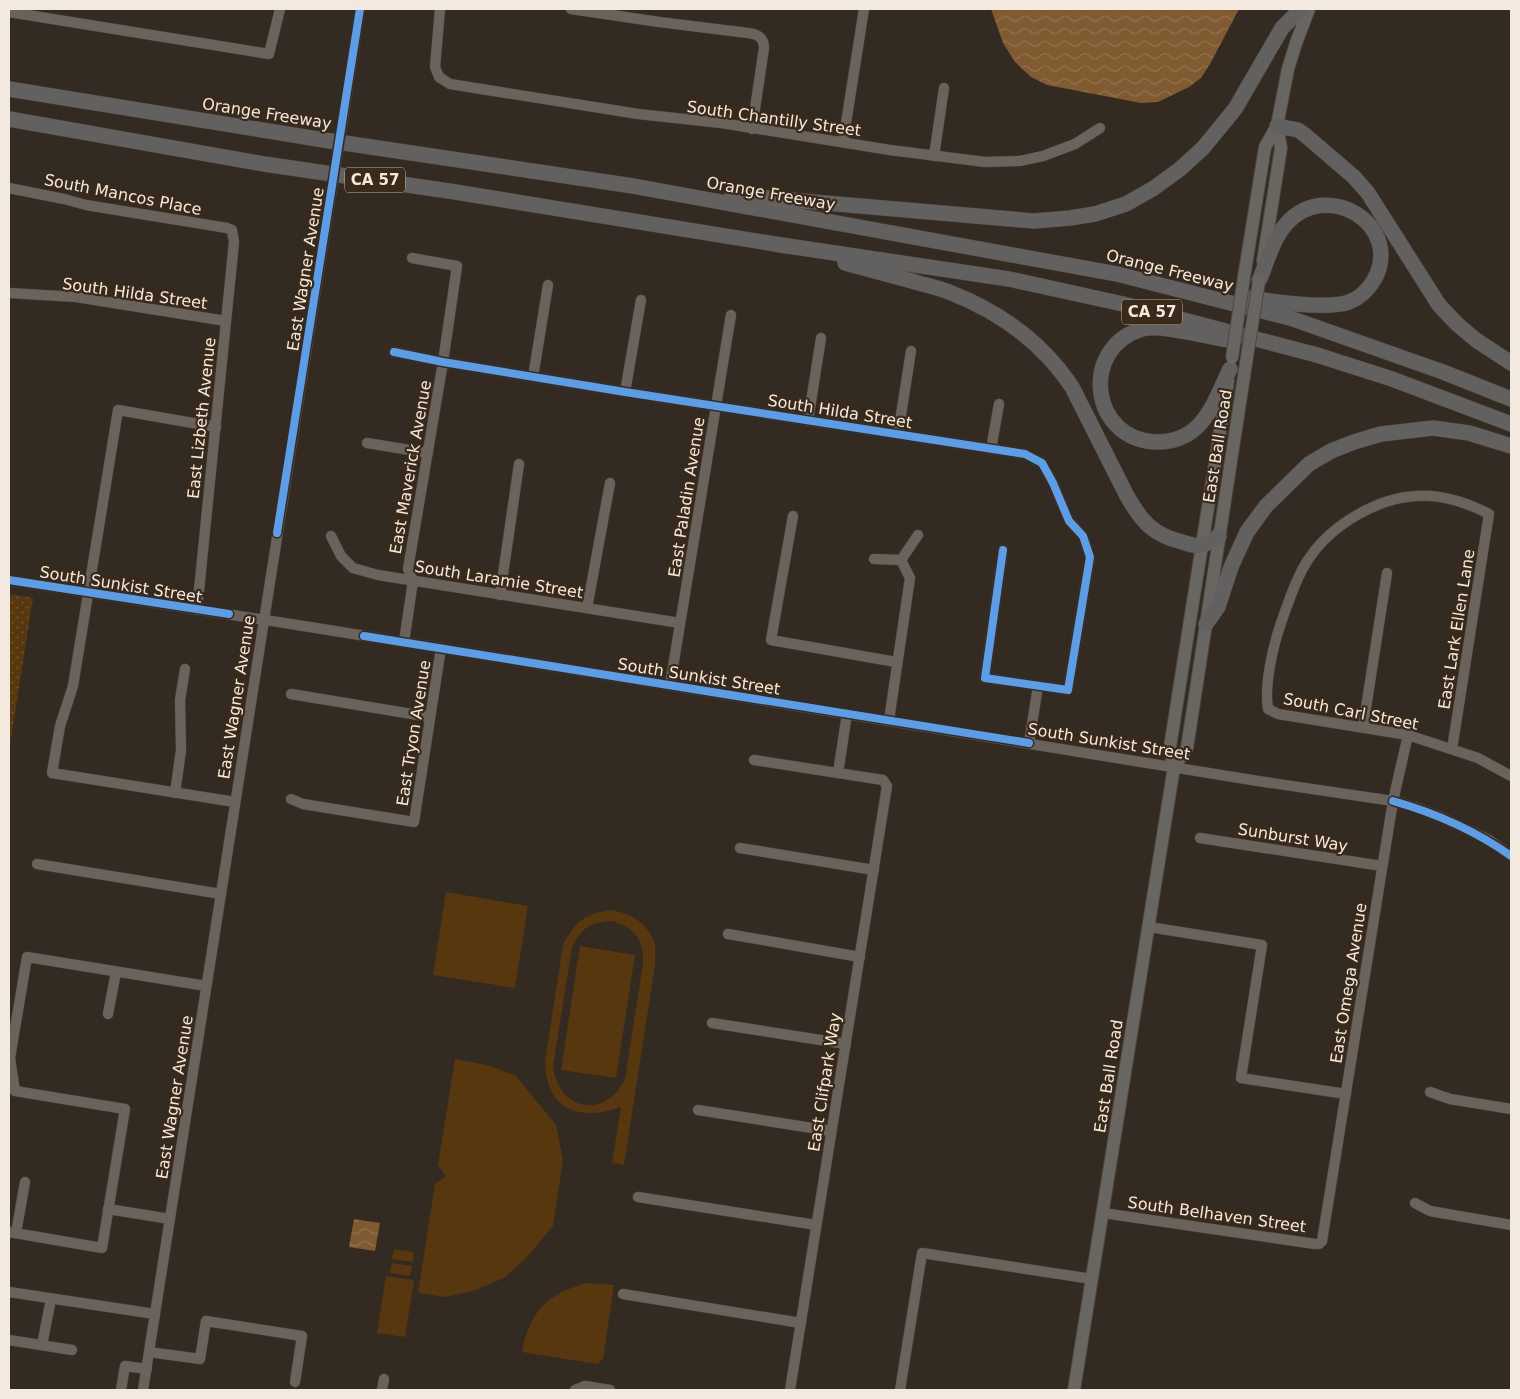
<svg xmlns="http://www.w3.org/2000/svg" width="1520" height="1399" font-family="'DejaVu Sans',sans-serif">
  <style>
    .park { fill: url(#park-dots) }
    .garden { fill: #57370d; fill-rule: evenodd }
    .water { fill: url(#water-waves) }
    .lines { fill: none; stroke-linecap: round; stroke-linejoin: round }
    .minor-casing { stroke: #4e463e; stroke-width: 11 }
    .major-casing { stroke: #4e463e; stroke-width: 14 }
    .highway-casing { stroke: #4e463e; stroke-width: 16 }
    .minor { stroke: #6a635c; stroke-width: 10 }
    .major { stroke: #696662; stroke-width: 12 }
    .highway { stroke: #636160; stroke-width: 15 }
    .minor-bridge-casing { stroke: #4e463e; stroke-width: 11; stroke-linecap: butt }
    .major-bridge-casing { stroke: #4e463e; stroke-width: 14; stroke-linecap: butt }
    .minor-bridge { stroke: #6a635c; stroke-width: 10 }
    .major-bridge { stroke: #696662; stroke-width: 12 }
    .cycleway-casing { stroke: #3a2a1a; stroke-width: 11 }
    .cycleway { stroke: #5a9eea; stroke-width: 8 }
    .labels { text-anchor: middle; stroke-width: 4.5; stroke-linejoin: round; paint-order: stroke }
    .shield { fill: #3a2a1a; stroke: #bcb0a4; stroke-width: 1 }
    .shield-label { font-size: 15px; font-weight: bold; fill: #f4e9df }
    .street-label { font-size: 16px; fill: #f4e9df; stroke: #3a2a1a }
  </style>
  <defs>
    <pattern id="park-dots" width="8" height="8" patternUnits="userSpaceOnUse" patternTransform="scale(1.25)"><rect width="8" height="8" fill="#57370d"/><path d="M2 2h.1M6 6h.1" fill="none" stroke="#705430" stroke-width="1.8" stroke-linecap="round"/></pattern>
    <pattern id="water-waves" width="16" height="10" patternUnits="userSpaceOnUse" patternTransform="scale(1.25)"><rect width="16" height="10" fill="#805a30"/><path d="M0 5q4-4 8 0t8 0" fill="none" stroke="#93724e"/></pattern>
  </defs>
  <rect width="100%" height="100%" fill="#332a21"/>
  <polygon class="park" points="9,594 33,598 9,751"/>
  <g class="garden">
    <polygon points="446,892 528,906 515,988 433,975"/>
    <path d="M609 910C630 912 649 924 655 944 656 950 655 958 655 965L624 1165 612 1163 621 1107C579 1122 546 1110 545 1061L563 945C574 922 584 915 609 910ZM612 921C634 927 644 940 643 963L625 1079C605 1120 559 1111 553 1066L572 948C581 928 590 922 612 921Z"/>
    <polygon points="580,946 635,955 616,1078 561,1070"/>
    <polygon points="455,1059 487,1065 516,1076 556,1125 563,1160 553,1226 528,1256 504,1278 473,1291 445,1297 418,1293 435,1184 446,1176 438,1165"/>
    <polygon points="394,1249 414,1252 413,1262 392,1259"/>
    <polygon points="392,1263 412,1266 410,1276 390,1273"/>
    <polygon points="386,1276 414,1280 405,1337 377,1333"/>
    <path d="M587 1283 614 1285 603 1359 597 1364 522 1352C529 1312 548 1293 587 1283Z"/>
  </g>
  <g class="water">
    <polygon points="991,9 1239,9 1210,64 1201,78 1189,87 1158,102 1141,103 1047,85 1031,77 1015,62 1003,43"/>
    <polygon points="354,1219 380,1223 375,1251 349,1247"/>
  </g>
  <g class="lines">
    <g class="minor-casing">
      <g id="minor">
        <polyline points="440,9 435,67 439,77 450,84 638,114 721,123 890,150 985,162 1020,161 1043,156 1075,144 1100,128"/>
        <path d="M571 9 659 22 748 33C757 34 764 37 764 48L752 129"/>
        <polyline points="9,12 269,54 280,9"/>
        <polyline points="343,119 360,9"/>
        <polyline points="843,142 864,9"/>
        <polyline points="934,156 944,88"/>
        <polyline points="9,188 64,199 86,205 227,228 232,230 234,242 197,610"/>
        <polyline points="9,293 76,297 226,321"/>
        <polyline points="394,352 443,362 625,392 1025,454 1042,463 1053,483 1069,521 1083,536 1090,557 1068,690 985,678 1003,550"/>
        <polyline points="533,377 548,285"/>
        <polyline points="625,392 641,300"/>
        <polyline points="808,421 821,338"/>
        <polyline points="216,427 118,410 73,686 60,726 52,773 235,802"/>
        <polyline points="898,434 911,351"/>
        <polyline points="367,443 428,453"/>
        <polyline points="991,449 999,404"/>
        <polyline points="793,516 771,640 896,662"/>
        <polyline points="331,536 341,556 353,568 378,575 680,623"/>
        <polyline points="874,559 901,560 918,535"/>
        <polyline points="9,580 316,628 1258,781 1393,801 1414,807 1443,818 1489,840 1511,856"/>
        <polyline points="500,595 519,464"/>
        <polyline points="587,608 610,483"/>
        <polyline points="404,642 413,581 408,569 443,362 457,266 412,258"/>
        <polyline points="670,685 731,315"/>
        <polyline points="291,694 430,717"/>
        <polyline points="889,720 910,578 901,560"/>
        <polyline points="1363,727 1387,573"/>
        <polyline points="1029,743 1038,686"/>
        <path d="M1452 749 1489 514C1466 502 1442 494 1416 496 1377 498 1332 525 1310 557 1298 573 1288 603 1281 623 1273 646 1264 685 1268 709L1278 714 1408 735 1478 758 1511 776"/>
        <polyline points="754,760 883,780 887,786 790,1390"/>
        <polyline points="838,773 847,714"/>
        <polyline points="175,793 181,750 180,700 185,669"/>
        <polyline points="291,799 303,804 414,822 441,648"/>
        <polyline points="1200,838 1382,866"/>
        <polyline points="740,848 874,870"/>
        <polyline points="37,864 221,894"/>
        <polyline points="1149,927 1262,945 1241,1078 1346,1094"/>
        <polyline points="728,934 860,957"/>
        <polyline points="108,1014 116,972"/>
        <polyline points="712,1023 846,1044"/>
        <polyline points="1430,1092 1450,1099 1511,1109"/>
        <polyline points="698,1110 831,1131"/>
        <polyline points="638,1197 816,1225"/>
        <polyline points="1415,1203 1430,1211 1511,1225"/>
        <polyline points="108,1209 170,1219"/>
        <polyline points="1103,1213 1315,1244 1319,1244 1322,1241 1393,801 1408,735"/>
        <polyline points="9,1232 102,1248 125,1109 15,1091 10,1058 27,957 206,986"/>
        <polyline points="16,1233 25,1182"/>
        <polyline points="9,1292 155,1314"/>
        <polyline points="623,1294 801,1323"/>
        <polyline points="9,1340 72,1350"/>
        <polyline points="42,1345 51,1299"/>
        <polyline points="149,1352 200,1359 206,1321 302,1336 295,1382"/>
        <polyline points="121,1390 125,1366 147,1369"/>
        <polyline points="143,1390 331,194"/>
        <polyline points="382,1390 384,1379"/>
        <polyline points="575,1390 585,1386 610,1390"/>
        <polyline points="900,1390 922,1253 1092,1279"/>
      </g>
    </g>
    <g class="major-casing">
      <g id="major">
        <polyline points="1263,261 1281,148 1277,126"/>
        <polyline points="1244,277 1265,147 1277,126 1288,69 1296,43 1309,9"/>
        <polyline points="1174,767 1187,748 1246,363"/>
        <polyline points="1074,1390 1174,767 1170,747 1228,381"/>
      </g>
    </g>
    <g class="highway-casing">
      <g id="highway">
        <polyline points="9,89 324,140 633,186 1117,274 1290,318 1443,372 1511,399"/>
        <polyline points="9,119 264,164 449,191 781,245 1009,279 1123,304 1317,355 1392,379 1511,424"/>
        <polyline points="1277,126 1298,130 1305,135 1354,177 1368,193 1439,305 1457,324 1476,340 1511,363"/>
        <polyline points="732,195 1034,221 1070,218 1095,214 1126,204 1154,188 1180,169 1203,148 1235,109 1282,28 1301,9"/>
        <path d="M845 263C867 269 889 275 912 281 924 285 937 287 949 292 998 311 1042 342 1072 387L1127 496C1142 522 1153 535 1182 542 1188 544 1196 547 1202 545 1208 544 1214 538 1219 536"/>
        <path d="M1243 297C1267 301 1327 310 1349 302 1360 298 1368 290 1374 280 1404 226 1328 178 1287 223 1273 238 1267 262 1259 281"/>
        <path d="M1229 340C1207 337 1162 324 1142 329 1080 347 1089 440 1157 442 1173 442 1187 437 1198 426 1213 411 1221 387 1230 369"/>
        <polyline points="1206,624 1218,607 1231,567 1247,532 1266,506 1309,464 1331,451 1354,442 1381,434 1433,428 1469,433 1511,446"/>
      </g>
    </g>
    <use href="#minor" class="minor"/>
    <use href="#major" class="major"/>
    <use href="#highway" class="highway"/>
    <g class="minor-bridge-casing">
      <polyline id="minor-bridge" points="331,194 343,119"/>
    </g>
    <g class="major-bridge-casing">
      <g id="major-bridge">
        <polyline points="1232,358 1244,277"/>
        <polyline points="1246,363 1259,281"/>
      </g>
    </g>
    <use href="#minor-bridge" class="minor-bridge"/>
    <use href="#major-bridge" class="major-bridge"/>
    <g class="cycleway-casing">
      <g id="cycleway">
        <polyline points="394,352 443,362 625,392 1025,454 1042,463 1053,483 1069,521 1083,536 1090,557 1068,690 985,678 1003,550"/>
        <polyline points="277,533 360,9"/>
        <polyline points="9,580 229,614"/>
        <polyline points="364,636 1029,743"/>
        <path d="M1393 801C1435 813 1476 831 1511 856"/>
      </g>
    </g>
    <use href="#cycleway" class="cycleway"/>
  </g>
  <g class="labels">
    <g class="shield">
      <rect x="345" y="167.5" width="60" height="25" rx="4"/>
      <rect x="1122" y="299.5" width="60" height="25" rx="4"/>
    </g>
    <g class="shield-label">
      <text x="375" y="185">CA 57</text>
      <text x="1152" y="317">CA 57</text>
    </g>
    <g class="street-label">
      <text transform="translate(267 113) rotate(9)" y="6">Orange Freeway</text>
      <text transform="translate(774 118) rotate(8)" y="6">South Chantilly Street</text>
      <text transform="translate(771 193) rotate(10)" y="6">Orange Freeway</text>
      <text transform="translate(123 194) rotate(11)" y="6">South Mancos Place</text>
      <text transform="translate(305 269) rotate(-81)" y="6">East Wagner Avenue</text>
      <text transform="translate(1170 270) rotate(14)" y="6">Orange Freeway</text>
      <text transform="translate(135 293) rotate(8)" y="6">South Hilda Street</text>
      <text transform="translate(840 411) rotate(9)" y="6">South Hilda Street</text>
      <text transform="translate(201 418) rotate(-84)" y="6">East Lizbeth Avenue</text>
      <text transform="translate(1217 446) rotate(-81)" y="6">East Ball Road</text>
      <text transform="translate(410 467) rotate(-80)" y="6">East Maverick Avenue</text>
      <text transform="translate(686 497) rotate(-81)" y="6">East Paladin Avenue</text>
      <text transform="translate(499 579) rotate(9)" y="6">South Laramie Street</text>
      <text transform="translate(121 584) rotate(9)" y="6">South Sunkist Street</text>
      <text transform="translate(1456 629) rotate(-81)" y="6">East Lark Ellen Lane</text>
      <text transform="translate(699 676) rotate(9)" y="6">South Sunkist Street</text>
      <text transform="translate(236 697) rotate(-81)" y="6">East Wagner Avenue</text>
      <text transform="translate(1351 711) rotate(11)" y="6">South Carl Street</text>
      <text transform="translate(413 733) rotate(-81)" y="6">East Tryon Avenue</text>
      <text transform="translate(1109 741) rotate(9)" y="6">South Sunkist Street</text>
      <text transform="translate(1293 837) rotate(9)" y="6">Sunburst Way</text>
      <text transform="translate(1348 983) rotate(-81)" y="6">East Omega Avenue</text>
      <text transform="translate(1108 1076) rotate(-81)" y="6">East Ball Road</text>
      <text transform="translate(824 1082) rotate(-81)" y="6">East Clifpark Way</text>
      <text transform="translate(174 1097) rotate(-81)" y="6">East Wagner Avenue</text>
      <text transform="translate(1217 1214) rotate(8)" y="6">South Belhaven Street</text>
    </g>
  </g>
  <rect width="1520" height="1399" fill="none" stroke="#f4e9df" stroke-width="20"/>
</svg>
